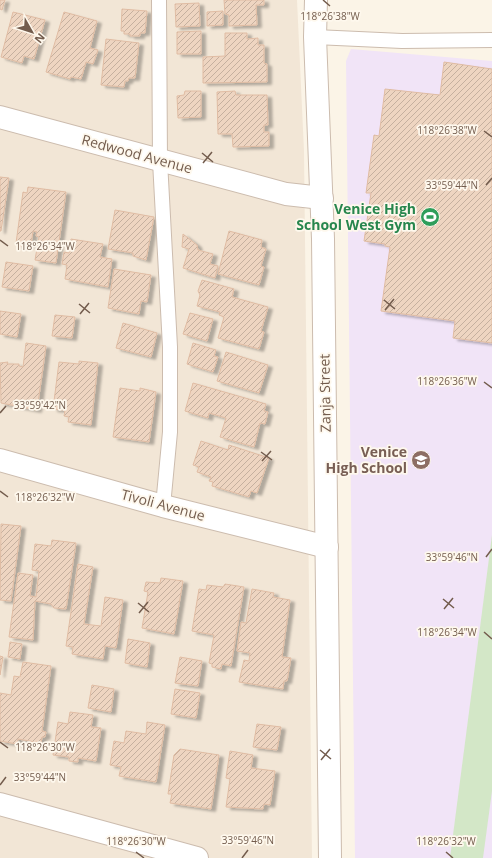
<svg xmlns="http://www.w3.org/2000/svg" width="492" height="858" font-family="'Open Sans',sans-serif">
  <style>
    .residential { fill: #f2e6d6 }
    .education { fill: #f1e4f7 }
    .park { fill: #d3e7c7 }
    .building { fill: url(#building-hatch); stroke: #e0bca3; filter: url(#shadow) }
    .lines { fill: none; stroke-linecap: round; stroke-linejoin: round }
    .service-casing { stroke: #ccbcae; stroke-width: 16 }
    .minor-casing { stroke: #ccbcae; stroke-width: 24 }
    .tertiary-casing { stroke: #ccbcae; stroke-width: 24 }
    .service { stroke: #fff; stroke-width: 14 }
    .minor { stroke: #fff; stroke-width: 22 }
    .tertiary { stroke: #fff; stroke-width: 22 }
    .ticks { fill: none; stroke: #735c4d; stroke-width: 1.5 }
    .labels { text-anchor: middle; stroke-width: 3.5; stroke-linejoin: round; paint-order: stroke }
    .street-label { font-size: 14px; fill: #735c4d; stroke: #fef8ed }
    .leisure-label { font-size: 14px; font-weight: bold; fill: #27864d; stroke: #fef8ed; text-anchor: end }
    .education-label { font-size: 14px; font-weight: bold; fill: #785e54; stroke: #fef8ed; text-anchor: end }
    .ticks-label { font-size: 10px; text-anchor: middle; fill: #735c4d; stroke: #fef8ed; stroke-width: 3.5; stroke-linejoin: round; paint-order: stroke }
  </style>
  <defs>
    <pattern id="building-hatch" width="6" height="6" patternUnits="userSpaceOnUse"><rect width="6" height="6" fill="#eed5c1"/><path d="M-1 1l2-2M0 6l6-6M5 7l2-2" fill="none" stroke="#c5b09f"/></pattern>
    <filter id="shadow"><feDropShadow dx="4.5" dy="2.5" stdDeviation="1" flood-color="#0004"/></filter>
  </defs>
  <rect width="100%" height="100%" fill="#fbf4e7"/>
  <polygon class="residential" points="0,0 297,0 304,151 312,858 0,858"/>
  <polygon class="education" points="351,49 492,61 492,858 355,858 346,61"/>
  <polygon class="park" points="492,535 492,791 483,858 450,858"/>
  <g class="building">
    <polygon points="0,0 5,0 2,10 0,9"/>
    <polygon points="224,0 264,0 264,5 256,5 257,25 229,26 229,15 225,14"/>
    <polygon points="199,3 200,26 176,27 175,4"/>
    <polygon points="122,9 147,11 145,33 140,33 140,36 130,36 130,34 124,34 124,31 121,31"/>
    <polygon points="223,11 223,25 207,26 207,12"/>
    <polygon points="13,12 45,20 34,59 24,56 22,63 1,57"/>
    <polygon points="64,12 97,21 90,48 98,50 93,64 86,62 81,79 71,77 70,79 46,72"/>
    <polygon points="201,31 201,54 177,54 177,32"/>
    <polygon points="225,33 247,33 247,39 258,38 258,45 264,45 264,63 267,64 267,82 203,83 203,57 225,56"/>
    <polygon points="106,39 139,43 135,78 129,78 128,81 125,81 124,87 101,85"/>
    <polygon points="444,62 492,69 492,343 453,338 455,321 381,311 390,247 385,246 385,244 364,241 371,193 366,193 374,135 379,136 385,89 440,95"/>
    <polygon points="185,91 201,91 201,117 178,118 177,96 184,95"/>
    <polygon points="235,91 236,95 267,95 268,125 264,125 264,132 269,132 269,146 233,147 232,134 218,134 217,92"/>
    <polygon points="0,177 9,178 1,231 0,231"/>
    <polygon points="28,187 66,192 56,263 35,260 39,237 36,236 37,232 33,231 31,245 24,244 24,246 18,246 19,243 16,243 23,192 27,193"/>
    <polygon points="115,210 154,217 146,260 133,256 133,253 108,249"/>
    <polygon points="229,231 262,240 261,247 266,249 261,266 264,267 259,285 218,274"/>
    <polygon points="183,234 197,245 198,250 213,254 210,264 218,266 215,278 183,268 189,249 182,247"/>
    <polygon points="71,239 103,244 100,257 112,259 108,287 65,279 67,265 62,264 64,252 69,253"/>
    <polygon points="6,262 33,266 29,291 2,287"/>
    <polygon points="114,269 151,275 147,302 141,301 139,314 108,308"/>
    <polygon points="202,280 234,289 232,297 268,307 261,331 264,332 259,349 218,338 224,317 219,315 220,312 197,306 200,295 198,291"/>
    <polygon points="0,311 21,314 17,337 0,334"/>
    <polygon points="190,313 213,319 207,341 183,334"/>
    <polygon points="55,315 75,317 72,338 52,336"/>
    <polygon points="123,323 157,333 151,357 116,348"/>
    <polygon points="26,343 46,346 37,410 1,403 0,363 8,362 7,364 19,364 19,366 23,367"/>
    <polygon points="193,343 216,350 214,356 218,357 213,372 187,364"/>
    <polygon points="226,352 268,365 259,393 217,381"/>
    <polygon points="79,361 98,363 91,425 68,422 69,417 64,416 65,410 53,409 59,362 79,364"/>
    <polygon points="193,383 266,404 264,411 268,412 265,424 260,423 254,447 220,437 226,418 209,413 208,418 185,411"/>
    <polygon points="120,388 140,391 140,388 156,392 149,442 113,437"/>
    <polygon points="201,441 228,450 229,445 269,458 257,493 251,491 249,497 212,486 213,482 209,481 211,477 197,472 199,467 193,465"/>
    <polygon points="1,524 21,526 11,601 0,600"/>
    <polygon points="52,540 76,543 66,609 54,608 51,604 35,601 33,640 9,637 18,573 33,575 30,596 36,597 39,571 32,570 35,544 51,546"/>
    <polygon points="78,564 93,567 84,624 101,626 105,597 123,600 116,648 105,646 103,659 72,654 73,647 66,646"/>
    <polygon points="161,578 183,581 174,634 142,628 148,592 144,591 146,582 160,583"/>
    <polygon points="225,584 244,587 231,666 222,664 221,669 212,667 212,664 209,663 214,635 192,631 199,589 206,590 207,585 223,587"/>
    <polygon points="252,589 274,593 273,597 290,600 282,657 291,658 287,681 284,681 283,689 239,682 244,660 249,661 250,653 237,651 241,622 246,623"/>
    <polygon points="128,639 150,643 147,667 125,663"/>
    <polygon points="10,642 22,644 20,659 8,657"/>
    <polygon points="0,656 3,657 0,675"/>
    <polygon points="180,657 202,661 198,686 175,683"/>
    <polygon points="23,662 51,666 42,731 46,732 45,737 42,737 41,743 18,739 17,744 0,741 0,693 11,695 14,676 20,677"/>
    <polygon points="92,685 114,689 111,712 88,708"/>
    <polygon points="175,689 200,693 196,718 171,714"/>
    <polygon points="70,712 93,715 91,727 101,728 96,761 78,758 78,762 69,761 69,757 53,755 58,722 68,724"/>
    <polygon points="147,722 165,725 156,782 119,776 121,767 110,765 114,741 124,743 126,731 146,734"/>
    <polygon points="257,724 281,727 277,750 253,747"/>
    <polygon points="180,749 219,755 211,809 170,803 172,794 168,794 174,755"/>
    <polygon points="230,751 253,755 251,768 275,771 270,805 264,804 263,809 226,807 230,779 226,778"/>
  </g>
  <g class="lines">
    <g class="service-casing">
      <g id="service">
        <polyline points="159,0 160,161 170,347 170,432 163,506"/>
        <polyline points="315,37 402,41 492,40"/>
      </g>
    </g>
    <g class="minor-casing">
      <g id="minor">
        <polyline points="0,117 286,194 322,198"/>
        <polyline points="0,460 163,506 327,547"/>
        <polyline points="0,804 197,858"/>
      </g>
    </g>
    <g class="tertiary-casing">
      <polyline id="tertiary" points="316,0 315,37 323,239 330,858"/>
    </g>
    <use href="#service" class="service"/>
    <use href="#minor" class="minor"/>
    <use href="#tertiary" class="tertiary"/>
  </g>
  <path class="ticks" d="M323 0 330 6M484 131 492 137M202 153 213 162M203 163 212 152M486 185 492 178M0 240 8 246M384 300 395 309M79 304 90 313M385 310 394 299M80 314 89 303M484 382 492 388M0 413 6 406M261 452 272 460M262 461 271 451M0 491 8 497M486 557 492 549M443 599 454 608M138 603 149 612M444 609 453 598M139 613 148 602M484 632 492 639M0 742 8 748M320 750 331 759M321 760 330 749M0 785 6 777M136 852 144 858M446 852 453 858M242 858 248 850"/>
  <defs>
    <g id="stadium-disc" transform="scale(1)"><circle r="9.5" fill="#2e9e5b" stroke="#fef8ed"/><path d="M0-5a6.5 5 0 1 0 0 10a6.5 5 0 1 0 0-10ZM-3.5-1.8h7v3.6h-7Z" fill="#fff"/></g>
    <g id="school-disc" transform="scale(1)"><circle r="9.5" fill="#8d6e63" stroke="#fef8ed"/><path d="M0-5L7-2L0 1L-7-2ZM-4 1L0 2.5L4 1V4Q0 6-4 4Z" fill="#fff"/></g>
  </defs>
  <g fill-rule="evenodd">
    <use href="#stadium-disc" x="430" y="217"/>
    <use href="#school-disc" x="421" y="460"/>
  </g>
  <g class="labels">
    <g class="street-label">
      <text transform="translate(137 154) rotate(15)" y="5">Redwood Avenue</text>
      <text transform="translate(325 393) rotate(-91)" y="5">Zanja Street</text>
      <text transform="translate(163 505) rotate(15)" y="5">Tivoli Avenue</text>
    </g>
    <g class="leisure-label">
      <text x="416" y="214">Venice High<tspan x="416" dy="16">School West Gym</tspan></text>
    </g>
    <g class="education-label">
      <text x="407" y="457">Venice<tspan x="407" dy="16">High School</tspan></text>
    </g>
  </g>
  <g class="ticks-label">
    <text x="330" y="20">118°26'38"W</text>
    <text x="447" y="134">118°26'38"W</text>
    <text x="452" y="189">33°59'44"N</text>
    <text x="45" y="250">118°26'34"W</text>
    <text x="447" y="385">118°26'36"W</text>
    <text x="40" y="409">33°59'42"N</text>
    <text x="45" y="501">118°26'32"W</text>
    <text x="452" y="561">33°59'46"N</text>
    <text x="447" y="636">118°26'34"W</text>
    <text x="45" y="751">118°26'30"W</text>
    <text x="40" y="781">33°59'44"N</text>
    <text x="248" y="844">33°59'46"N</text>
    <text x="136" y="845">118°26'30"W</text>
    <text x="446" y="845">118°26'32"W</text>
  </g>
  <g transform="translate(32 32) rotate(129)" stroke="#fef8ed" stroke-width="3" paint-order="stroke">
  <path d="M0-3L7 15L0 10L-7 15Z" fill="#735c4d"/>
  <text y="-6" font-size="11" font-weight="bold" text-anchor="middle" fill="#735c4d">N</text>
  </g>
</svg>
